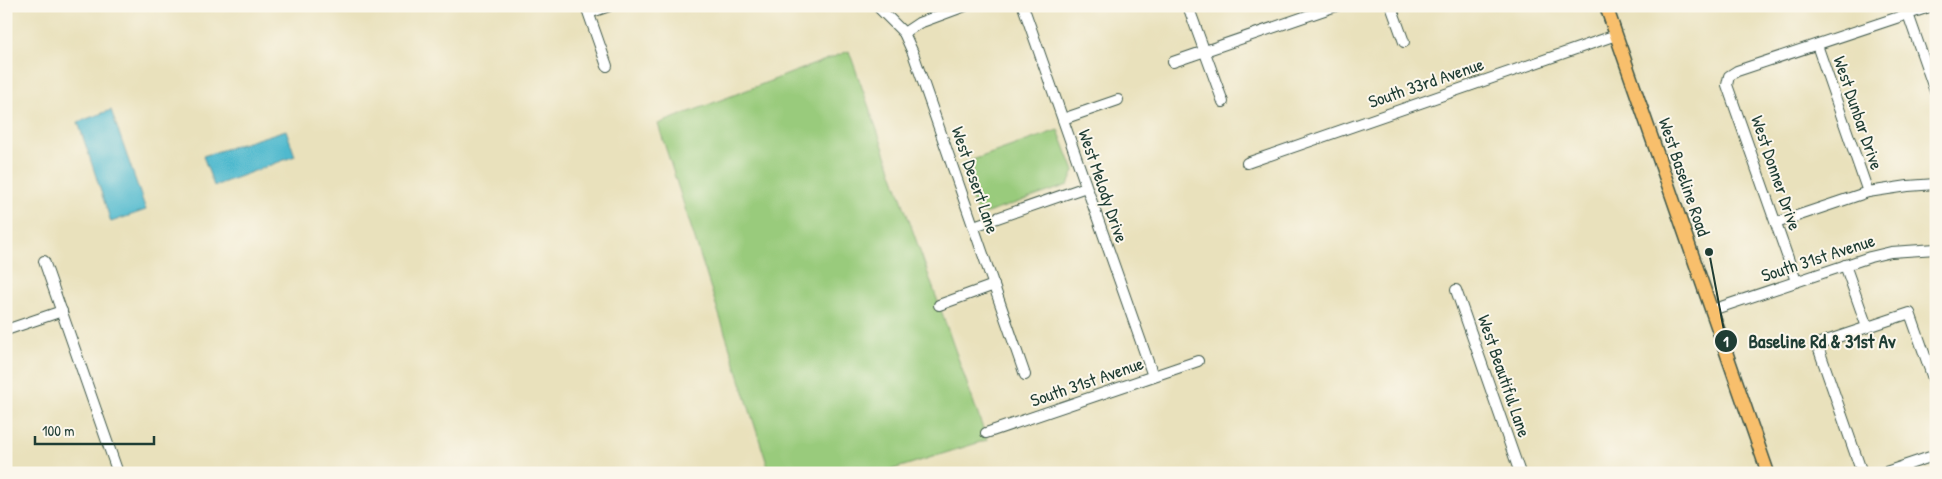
<svg xmlns="http://www.w3.org/2000/svg" width="1942" height="479" font-family="'Patrick Hand',sans-serif">
  <style>
    .green { fill: #99cb7b; stroke: #5c8458 }
    .water { fill: #50b9ce; stroke: #387b81 }
    .lines { fill: none; stroke-linecap: round; stroke-linejoin: round }
    .minor-casing { stroke: #3d5648; stroke-width: 12 }
    .major-casing { stroke: #3d5648; stroke-width: 15 }
    .minor { stroke: #fff; stroke-width: 10 }
    .major { stroke: #f8bf6c; stroke-width: 12 }
    .labels { text-anchor: middle; stroke-width: 4; stroke-linejoin: round; paint-order: stroke }
    .street-label { font-size: 18px; fill: #1f3d34; stroke: #fbf7ec }
    .leader { fill: none; stroke: #1f3d34; stroke-width: 2 }
    .callout-dot { fill: #1f3d34; stroke: #fbf7ec; stroke-width: 2 }
    .mark-label { font-size: 15px; text-anchor: middle; font-weight: bold; fill: #fff }
    .callout-label { font-size: 19px; text-anchor: middle; font-weight: bold; fill: #1f3d34; stroke: #fbf7ec; stroke-width: 4; stroke-linejoin: round; paint-order: stroke }
  </style>
  <rect width="100%" height="100%" fill="#fbf7ec"/>
  <filter id="ink" filterUnits="userSpaceOnUse"><feTurbulence type="fractalNoise" baseFrequency=".02" numOctaves="2"/><feDisplacementMap in="SourceGraphic" scale="10" xChannelSelector="R" yChannelSelector="G"/><feConvolveMatrix kernelMatrix="1 2 1 2 8 2 1 2 1" color-interpolation-filters="sRGB"/></filter>
  <filter id="wash" filterUnits="userSpaceOnUse"><feTurbulence type="fractalNoise" baseFrequency=".0096" numOctaves="4" result="noise"/><feDisplacementMap in="SourceGraphic" scale="20" xChannelSelector="R" yChannelSelector="G"/><feGaussianBlur stdDeviation="1.12" result="paint"/><feColorMatrix in="noise" values="0 0 0 0 0 0 0 0 0 0 0 0 0 0 0 0 0 1.4 0 .05"/><feComposite in="paint" operator="in"/></filter>
  <g filter="url(#wash)">
    <rect width="100%" height="100%" fill="#e9e1bc"/>
    <g class="green">
      <polygon points="849,51 987,440 881,473 770,473 658,124"/>
      <polygon points="1058,130 1074,171 1068,185 987,213 981,213 975,208 961,164"/>
    </g>
    <g class="water">
      <polygon points="111,110 146,210 111,222 78,122"/>
      <polygon points="286,130 295,156 214,186 203,156"/>
    </g>
  </g>
  <g filter="url(#ink)">
    <g class="lines">
      <g class="minor-casing">
        <g id="minor">
          <polyline points="586,6 607,66"/>
          <polyline points="877,6 904,33 913,53 1025,375"/>
          <polyline points="1023,6 1153,376"/>
          <polyline points="1188,6 1223,102"/>
          <polyline points="1391,6 1404,42"/>
          <polyline points="589,13 609,6"/>
          <polyline points="1908,14 1936,94"/>
          <polyline points="904,33 919,23 965,6"/>
          <polyline points="1817,45 1868,192"/>
          <polyline points="1173,62 1336,6"/>
          <polyline points="1063,119 1118,100"/>
          <polyline points="1247,163 1616,35"/>
          <polyline points="1776,223 1868,192 1908,186 1936,184"/>
          <polyline points="974,226 1086,187"/>
          <polyline points="44,261 118,473"/>
          <polyline points="1845,265 1867,327"/>
          <polyline points="1796,281 1727,85 1729,76 1737,71 1932,6"/>
          <polyline points="1456,290 1520,473"/>
          <polyline points="939,305 994,285"/>
          <polyline points="1712,310 1870,257 1891,252 1936,249"/>
          <polyline points="6,330 62,311"/>
          <polyline points="986,433 1198,361"/>
          <polyline points="1862,473 1817,344 1910,313 1936,387"/>
          <polyline points="1883,473 1936,455"/>
        </g>
      </g>
      <g class="major-casing">
        <polyline id="major" points="1606,6 1768,473"/>
      </g>
      <use href="#minor" class="minor"/>
      <use href="#major" class="major"/>
    </g>
  </g>
  <g class="labels">
    <g class="street-label">
      <text transform="translate(1426 83) rotate(-19)" y="6">South 33rd Avenue</text>
      <text transform="translate(1858 113) rotate(71)" y="6">West Dunbar Drive</text>
      <text transform="translate(1776 173) rotate(71)" y="6">West Donner Drive</text>
      <text transform="translate(1684 177) rotate(71)" y="6">West Baseline Road</text>
      <text transform="translate(975 180) rotate(71)" y="6">West Desert Lane</text>
      <text transform="translate(1103 186) rotate(71)" y="6">West Melody Drive</text>
      <text transform="translate(1818 258) rotate(-18)" y="6">South 31st Avenue</text>
      <text transform="translate(1504 376) rotate(71)" y="6">West Beautiful Lane</text>
      <text transform="translate(1087 382) rotate(-19)" y="6">South 31st Avenue</text>
    </g>
  </g>
  <path class="leader" d="M1709 252L1726 341"/>
  <g class="callout-dot">
    <circle cx="1709" cy="252" r="5"/>
    <circle cx="1726" cy="341" r="12"/>
  </g>
  <g class="mark-label">
    <text x="1726" y="347">1</text>
  </g>
  <g class="callout-label">
    <text x="1822" y="348">Baseline Rd &amp; 31st Av</text>
  </g>
  <rect width="1942" height="479" fill="none" stroke="#fbf7ec" stroke-width="25"/>
  <path d="M35 436v8h119v-8" fill="none" stroke="#1f3d34" stroke-width="2.5"/>
  <text x="42" y="436" font-size="15" fill="#1f3d34" stroke="#fbf7ec" stroke-width="4" paint-order="stroke">100 m</text>
</svg>
